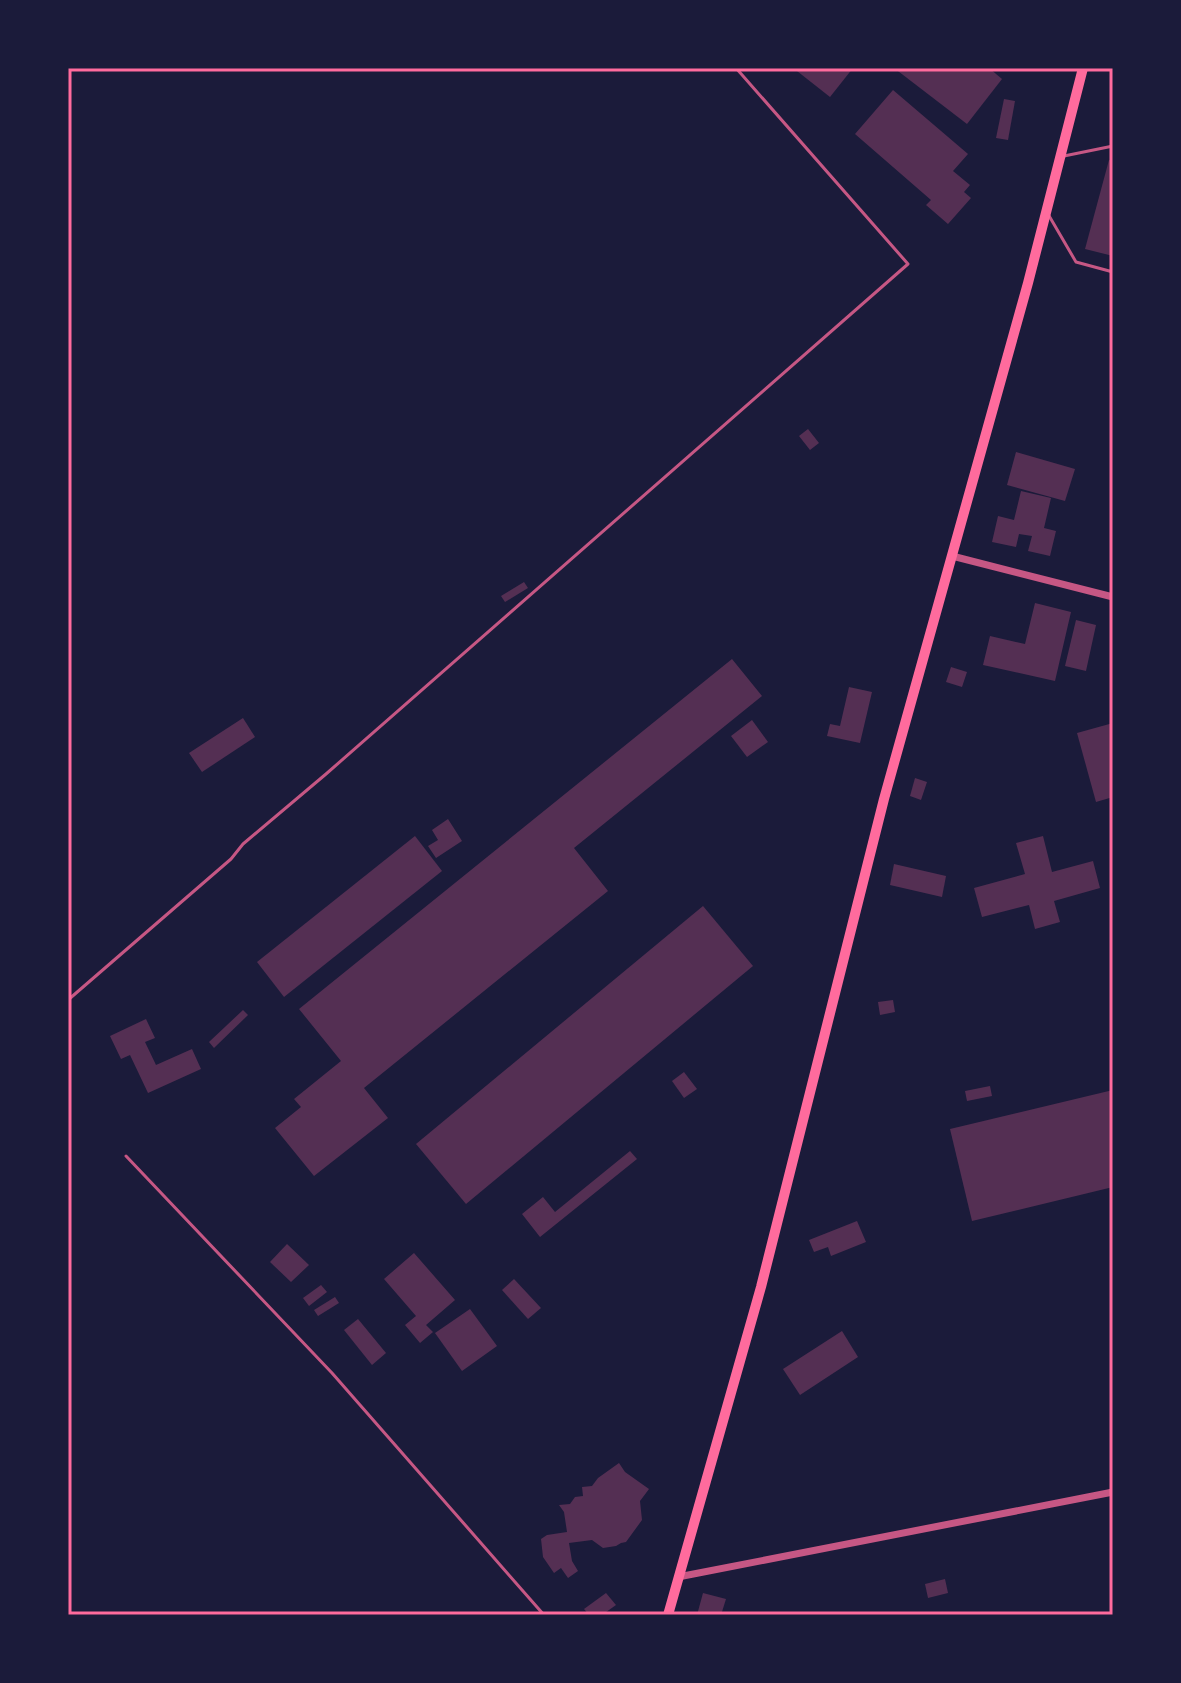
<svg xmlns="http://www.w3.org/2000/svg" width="1181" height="1683" font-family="Signika,sans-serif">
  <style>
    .building { fill: #542f53 }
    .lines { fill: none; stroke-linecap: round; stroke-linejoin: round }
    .service { stroke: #c65784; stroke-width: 3 }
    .minor { stroke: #c65784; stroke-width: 7 }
    .primary { stroke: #ff6b9d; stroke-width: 10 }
    .neatline { fill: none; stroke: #ff6b9d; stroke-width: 3 }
  </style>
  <rect width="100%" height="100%" fill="#1b1b3a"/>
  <g class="building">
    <polygon points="800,68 853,68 830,97 797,71"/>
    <polygon points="894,68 989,68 1002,79 967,124"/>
    <polygon points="893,90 968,154 953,171 970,185 964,192 971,198 948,224 926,205 931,200 855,134"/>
    <polygon points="1004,99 1015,101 1008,140 996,138"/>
    <polygon points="1109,160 1113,161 1113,256 1085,249"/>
    <polygon points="808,429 819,443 810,450 799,436"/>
    <polygon points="1016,452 1075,469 1065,501 1007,485"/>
    <polygon points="1021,491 1051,498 1044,528 1056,531 1050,556 1028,551 1032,536 1019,534 1016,547 992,542 998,516 1014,520"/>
    <polygon points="524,582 528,588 505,602 501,596"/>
    <polygon points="1035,603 1071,612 1055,681 983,665 990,636 1025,644"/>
    <polygon points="1076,620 1096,625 1086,671 1065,666"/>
    <polygon points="732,659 762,696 574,848 608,891 364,1088 388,1118 314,1176 275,1128 301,1107 294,1099 341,1061 299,1009"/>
    <polygon points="951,667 967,672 962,687 946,682"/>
    <polygon points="849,687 872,692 860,743 827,736 830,724 840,726"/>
    <polygon points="243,718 255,737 202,772 189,753"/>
    <polygon points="752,720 768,742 747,757 731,736"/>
    <polygon points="1113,723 1113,797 1096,802 1077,733"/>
    <polygon points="915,778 927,782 921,800 910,796"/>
    <polygon points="448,819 462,841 436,858 428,846 438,840 432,830"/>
    <polygon points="415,836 442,871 284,997 257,962"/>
    <polygon points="1043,836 1052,872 1093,861 1100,888 1054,901 1060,922 1035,929 1029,905 982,917 974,888 1025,874 1016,843"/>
    <polygon points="894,864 946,876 942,897 890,885"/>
    <polygon points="703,906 753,966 466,1204 416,1144"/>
    <polygon points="893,1000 895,1012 880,1015 878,1002"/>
    <polygon points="243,1010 248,1015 214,1048 209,1042"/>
    <polygon points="146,1019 155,1038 145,1042 156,1065 192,1049 201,1069 148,1093 130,1055 121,1059 110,1036"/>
    <polygon points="684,1072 697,1089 684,1098 672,1081"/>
    <polygon points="990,1086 992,1096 967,1101 965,1091"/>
    <polygon points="1113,1090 1113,1187 972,1221 950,1129"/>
    <polygon points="630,1151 637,1159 540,1237 522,1214 543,1197 555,1212"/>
    <polygon points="857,1221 866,1242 831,1256 828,1247 814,1252 809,1240"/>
    <polygon points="287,1244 309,1265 291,1282 270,1262"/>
    <polygon points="414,1253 455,1300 426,1325 433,1332 420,1343 405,1325 416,1316 384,1279"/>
    <polygon points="514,1279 541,1308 528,1319 502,1290"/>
    <polygon points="321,1285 327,1292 309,1306 303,1298"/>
    <polygon points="335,1297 339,1303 318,1316 314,1310"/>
    <polygon points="470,1309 497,1346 462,1371 435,1333"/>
    <polygon points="358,1319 386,1353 372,1365 344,1330"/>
    <polygon points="842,1331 858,1357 800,1395 783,1369"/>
    <polygon points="619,1463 625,1472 649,1489 640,1501 642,1520 626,1542 621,1543 616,1546 603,1548 592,1540 569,1543 572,1561 578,1571 568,1578 561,1568 554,1573 543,1557 541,1539 547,1535 567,1532 564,1512 559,1505 570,1504 575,1497 583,1496 582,1487 592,1486 598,1478"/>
    <polygon points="945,1579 948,1593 928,1598 925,1584"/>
    <polygon points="606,1593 616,1605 602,1615 589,1615 584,1609"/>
    <polygon points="703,1593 726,1599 721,1615 697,1615"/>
  </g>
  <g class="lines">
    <g class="service">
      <polyline points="1064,156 1113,146"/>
      <polyline points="1048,214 1076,262 1113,272"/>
      <polyline points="68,1000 231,859 243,844 326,774 908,264 736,68"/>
      <polyline points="126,1156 332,1373 544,1615"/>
    </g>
    <g class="minor">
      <polyline points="952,556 1113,597"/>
      <polyline points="678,1577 1113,1492"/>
    </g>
    <polyline class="primary" points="668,1615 761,1287 884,799 1028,283 1083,68"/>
  </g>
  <rect width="1181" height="1683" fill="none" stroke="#1b1b3a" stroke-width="140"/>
  <rect x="70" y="70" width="1041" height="1543" class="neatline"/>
</svg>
